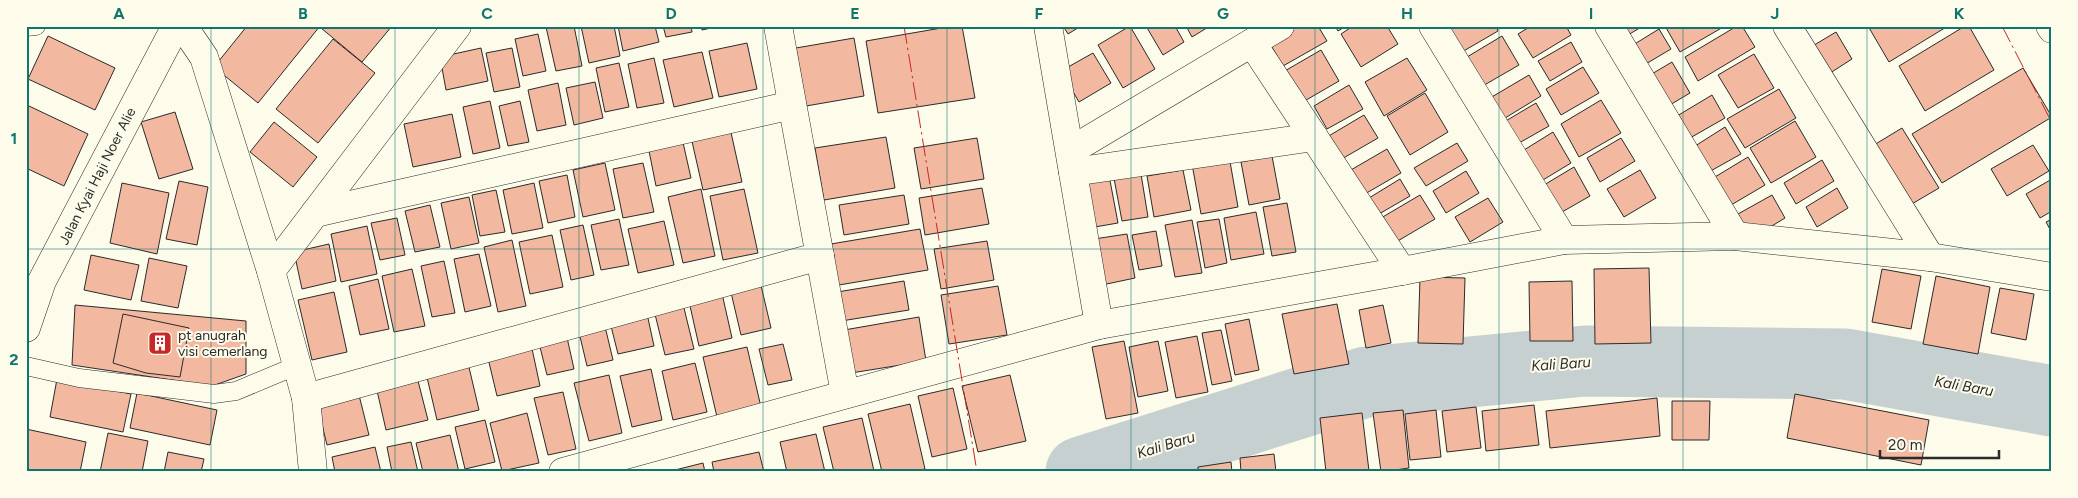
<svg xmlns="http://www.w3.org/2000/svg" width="2078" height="498" font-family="Figtree,sans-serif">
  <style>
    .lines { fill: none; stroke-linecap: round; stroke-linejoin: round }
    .river { stroke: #c7d0d0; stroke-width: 71 }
    .building { fill: #f2b8a0; stroke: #2b2b2b }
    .service-casing { stroke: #2b2b2b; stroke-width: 19 }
    .minor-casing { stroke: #2b2b2b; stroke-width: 29 }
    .tertiary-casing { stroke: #2b2b2b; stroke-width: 29 }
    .service { stroke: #fdfbea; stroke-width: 18 }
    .minor { stroke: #fdfbea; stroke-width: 28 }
    .tertiary { stroke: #fdfbea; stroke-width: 28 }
    .power { stroke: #c62828; stroke-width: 1; stroke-dasharray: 18 4 2.5 4; stroke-linecap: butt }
    .grid { fill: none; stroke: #0f766e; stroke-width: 1; stroke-opacity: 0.55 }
    .labels { text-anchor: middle; stroke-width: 4; stroke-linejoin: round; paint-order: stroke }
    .street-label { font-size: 14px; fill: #2b2b2b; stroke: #fdfbea }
    .poi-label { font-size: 14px; fill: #2b2b2b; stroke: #fdfbea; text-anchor: start }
    .water-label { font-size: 15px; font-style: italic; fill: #2b2b2b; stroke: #fdfbea }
    .neatline { fill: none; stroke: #0f766e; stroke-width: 2 }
    .grid-label { font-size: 16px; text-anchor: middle; font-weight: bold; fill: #0f766e }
  </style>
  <rect width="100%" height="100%" fill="#fdfbea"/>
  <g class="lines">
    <polyline class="river" points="1081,472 1366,382 1585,361 1845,364 2052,401"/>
  </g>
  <g class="building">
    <polygon points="247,26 320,26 258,103 214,67"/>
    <polygon points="323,26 392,26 362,62 321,28"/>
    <polygon points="574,26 582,66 556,71 546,27"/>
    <polygon points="581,26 614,26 620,56 589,63"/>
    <polygon points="618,26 655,26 659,42 623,51"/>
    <polygon points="663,26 691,26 692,32 666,37"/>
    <polygon points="701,26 720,26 702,30"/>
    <polygon points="953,26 962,26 975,98 878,113 866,41"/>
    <polygon points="1063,26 1081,26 1068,34"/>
    <polygon points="1130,26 1155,69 1123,88 1098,45"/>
    <polygon points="1146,26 1175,26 1184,42 1163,55"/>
    <polygon points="1186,26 1210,26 1192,37"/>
    <polygon points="1285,26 1318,26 1327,41 1283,66 1266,37"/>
    <polygon points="1335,26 1346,26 1338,31"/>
    <polygon points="1353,26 1387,26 1398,44 1361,67 1341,34"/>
    <polygon points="1454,26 1496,26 1498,31 1455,56 1441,33"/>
    <polygon points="1531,26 1566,26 1571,35 1533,58 1518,34"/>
    <polygon points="1623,26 1643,26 1628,35"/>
    <polygon points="1665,26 1725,26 1680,52"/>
    <polygon points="1737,26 1742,26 1755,47 1698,81 1685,57"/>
    <polygon points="1868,26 1948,26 1889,62"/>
    <polygon points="1965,26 1969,26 1994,70 1925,111 1899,66"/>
    <polygon points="1659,29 1671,49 1644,65 1633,45"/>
    <polygon points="1836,32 1852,59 1827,75 1811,47"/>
    <polygon points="538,34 546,71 523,76 515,39"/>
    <polygon points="48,36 115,68 95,110 28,79"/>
    <polygon points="1502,36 1519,65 1474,91 1457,63"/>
    <polygon points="854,38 864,96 806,106 796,48"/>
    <polygon points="333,39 375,73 318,143 276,109"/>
    <polygon points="1571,42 1582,62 1550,81 1538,61"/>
    <polygon points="747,43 757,89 719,97 709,51"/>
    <polygon points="481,48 488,81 446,90 440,57"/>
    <polygon points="512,48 520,87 494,92 486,53"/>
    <polygon points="1321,50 1339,81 1301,103 1283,72"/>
    <polygon points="702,52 713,98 674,107 663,60"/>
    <polygon points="1093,53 1111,83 1079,102 1061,71"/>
    <polygon points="1754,54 1774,88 1738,108 1718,75"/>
    <polygon points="654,58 664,103 637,108 628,64"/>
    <polygon points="1407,58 1427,90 1384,116 1365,82"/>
    <polygon points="1672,62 1690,93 1663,109 1645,78"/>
    <polygon points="619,63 629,107 605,112 596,68"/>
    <polygon points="1583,67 1599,93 1561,115 1546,89"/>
    <polygon points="2023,68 2052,117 1942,183 1912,134"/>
    <polygon points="1529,75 1541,96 1497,123 1485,101"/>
    <polygon points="595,82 603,118 574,125 566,88"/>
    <polygon points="558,83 566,125 537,131 528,90"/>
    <polygon points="1349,85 1363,109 1327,129 1314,106"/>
    <polygon points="1779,89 1796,118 1745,148 1727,119"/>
    <polygon points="1425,93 1448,132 1410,155 1387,116"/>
    <polygon points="1712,95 1725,118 1690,138 1677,116"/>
    <polygon points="1601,100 1621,133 1579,157 1561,124"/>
    <polygon points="490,101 500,148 473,154 463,107"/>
    <polygon points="520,101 529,142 508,146 499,106"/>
    <polygon points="1536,103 1549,126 1512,147 1499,125"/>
    <polygon points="29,106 88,134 64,186 26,168 26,111"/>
    <polygon points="175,112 193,169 159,179 141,122"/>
    <polygon points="452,114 461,157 413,167 404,124"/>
    <polygon points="1364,115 1378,138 1340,160 1327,137"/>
    <polygon points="1795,121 1816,157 1771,183 1750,148"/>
    <polygon points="274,122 317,157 293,187 250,152"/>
    <polygon points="1725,127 1741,154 1707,173 1692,148"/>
    <polygon points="730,128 742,182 703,190 691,137"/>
    <polygon points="1902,128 1939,188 1905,208 1869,148"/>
    <polygon points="1553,132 1571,163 1533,186 1516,155"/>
    <polygon points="886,137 895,188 824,200 815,148"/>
    <polygon points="682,138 691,178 656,186 648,146"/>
    <polygon points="977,138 984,179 921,189 914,148"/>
    <polygon points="1621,138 1635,161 1600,182 1587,158"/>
    <polygon points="1457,143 1468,161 1426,186 1414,168"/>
    <polygon points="2033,145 2049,171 2007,196 1991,169"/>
    <polygon points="1387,149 1401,173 1358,198 1344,174"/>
    <polygon points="1229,156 1238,207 1201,214 1192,164"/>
    <polygon points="1272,156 1280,199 1249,205 1241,162"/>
    <polygon points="1748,157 1765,185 1726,208 1710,180"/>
    <polygon points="1822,160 1834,181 1796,204 1784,183"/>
    <polygon points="605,163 615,210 583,217 573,170"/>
    <polygon points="643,163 654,212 623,218 613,169"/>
    <polygon points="1574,167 1590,196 1555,216 1539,188"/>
    <polygon points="1140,168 1148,217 1122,221 1113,173"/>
    <polygon points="1108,170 1118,223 1089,228 1079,175"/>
    <polygon points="1183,170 1191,210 1154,217 1147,176"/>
    <polygon points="1640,170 1656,198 1624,217 1607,189"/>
    <polygon points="1466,171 1479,193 1446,213 1433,191"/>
    <polygon points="567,175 575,217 548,223 539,181"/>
    <polygon points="1400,179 1410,196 1379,214 1369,198"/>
    <polygon points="2052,179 2052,211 2040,218 2026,194"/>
    <polygon points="179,181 208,187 197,245 166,239"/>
    <polygon points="122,183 169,193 157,254 110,243"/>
    <polygon points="534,183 543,228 512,234 503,190"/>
    <polygon points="982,188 989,224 925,235 919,198"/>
    <polygon points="1837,188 1848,208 1817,227 1806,207"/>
    <polygon points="701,189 715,256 683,263 668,197"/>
    <polygon points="744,189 758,253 723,260 710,196"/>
    <polygon points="496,190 505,232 480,236 472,195"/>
    <polygon points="904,195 909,224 844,235 839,205"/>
    <polygon points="1420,195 1435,219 1396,242 1381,218"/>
    <polygon points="1772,195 1785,218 1752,238 1738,214"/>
    <polygon points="469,197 479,243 451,249 441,203"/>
    <polygon points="1488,198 1503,222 1470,242 1455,217"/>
    <polygon points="1287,203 1296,252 1272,256 1263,207"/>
    <polygon points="430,205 440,247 415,252 405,211"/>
    <polygon points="1256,212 1264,254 1231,260 1224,218"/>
    <polygon points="397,218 405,255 380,260 371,223"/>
    <polygon points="619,219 629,265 601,270 591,225"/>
    <polygon points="1219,219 1227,263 1205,268 1197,222"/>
    <polygon points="2052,219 2052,233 2046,222"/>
    <polygon points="1192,220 1202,273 1175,277 1165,225"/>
    <polygon points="664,221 674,265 638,273 628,229"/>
    <polygon points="583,225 594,275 571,280 560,230"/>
    <polygon points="367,226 377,274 341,282 331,234"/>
    <polygon points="920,229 928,270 833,286 825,245"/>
    <polygon points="1156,231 1162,266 1139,270 1132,235"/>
    <polygon points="1127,234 1135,278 1102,285 1094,239"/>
    <polygon points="552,235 563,287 530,294 519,242"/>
    <polygon points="512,240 526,306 498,312 484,247"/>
    <polygon points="987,241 994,280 941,289 934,249"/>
    <polygon points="329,244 336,281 302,289 294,252"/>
    <polygon points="479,254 491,306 465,312 454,259"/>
    <polygon points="91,255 139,265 131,300 84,290"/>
    <polygon points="149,258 187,266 178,308 141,301"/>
    <polygon points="444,261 455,313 432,317 421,266"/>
    <polygon points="1649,268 1651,343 1595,344 1594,269"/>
    <polygon points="412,269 425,326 394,332 382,276"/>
    <polygon points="1882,269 1921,276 1911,329 1872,322"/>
    <polygon points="1936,276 1990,287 1978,354 1923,344"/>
    <polygon points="759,277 771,328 741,335 729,284"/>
    <polygon points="1420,277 1465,278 1463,344 1418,343"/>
    <polygon points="378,279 389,329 360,335 349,286"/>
    <polygon points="904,281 909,310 835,322 831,293"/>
    <polygon points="1572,281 1573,341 1530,341 1529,282"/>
    <polygon points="998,286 1007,335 949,344 941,295"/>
    <polygon points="2000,288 2034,294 2026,340 1991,333"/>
    <polygon points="721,289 732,338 699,346 688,297"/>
    <polygon points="334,292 347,352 312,360 298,300"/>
    <polygon points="682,300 694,349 665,355 653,306"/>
    <polygon points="1337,304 1349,364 1294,374 1282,314"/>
    <polygon points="75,305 246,321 246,374 212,386 72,365"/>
    <polygon points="1383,305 1391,343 1366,348 1359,310"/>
    <polygon points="646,309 654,346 618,354 609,318"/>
    <polygon points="123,314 189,328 180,377 146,373 113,363"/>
    <polygon points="919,317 926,361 851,373 844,330"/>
    <polygon points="603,318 613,360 587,366 577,324"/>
    <polygon points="1249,319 1259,370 1235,375 1225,324"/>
    <polygon points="1221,330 1232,381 1212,385 1202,333"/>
    <polygon points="566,333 574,369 547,375 538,339"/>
    <polygon points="1197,336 1208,392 1176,398 1165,342"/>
    <polygon points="1124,341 1138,413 1106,419 1092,347"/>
    <polygon points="1158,341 1168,391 1138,397 1129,347"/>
    <polygon points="531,344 540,386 497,396 487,354"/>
    <polygon points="783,344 792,380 768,385 759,349"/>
    <polygon points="747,347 761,407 717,417 703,357"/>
    <polygon points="468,363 479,410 437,420 426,373"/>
    <polygon points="695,363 707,412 673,420 662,371"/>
    <polygon points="651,369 662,420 632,427 620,376"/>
    <polygon points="609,375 622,433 589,441 574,383"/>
    <polygon points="1010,375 1026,441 978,452 962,386"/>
    <polygon points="417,377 428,420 386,430 376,386"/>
    <polygon points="57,379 131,394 123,432 50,417"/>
    <polygon points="357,387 369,435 327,445 315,396"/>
    <polygon points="953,388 967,449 932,457 918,396"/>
    <polygon points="563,392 576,449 548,455 534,398"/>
    <polygon points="137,393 217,410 210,445 130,428"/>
    <polygon points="1795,394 1929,420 1921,465 1787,438"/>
    <polygon points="1657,398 1660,436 1550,448 1546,411"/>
    <polygon points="1672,401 1710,401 1709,440 1672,440"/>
    <polygon points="910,404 925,469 912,472 882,472 868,414"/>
    <polygon points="1534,405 1539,445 1486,451 1482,411"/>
    <polygon points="1476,407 1481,448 1447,452 1442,411"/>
    <polygon points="1403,410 1409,468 1381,472 1373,413"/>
    <polygon points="1436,410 1441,457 1410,460 1405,414"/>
    <polygon points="527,413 539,463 502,471 490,423"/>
    <polygon points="1362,413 1369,471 1326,472 1320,418"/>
    <polygon points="862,418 874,471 834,472 823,427"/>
    <polygon points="485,420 495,462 465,469 455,427"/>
    <polygon points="26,429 86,442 80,472 26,472"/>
    <polygon points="108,433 148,441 142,472 100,472"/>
    <polygon points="816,434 825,472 787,472 780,442"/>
    <polygon points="450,435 459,472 423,472 416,443"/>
    <polygon points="411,442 418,472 392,472 387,447"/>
    <polygon points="375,447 381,472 335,472 332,457"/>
    <polygon points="168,452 204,459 201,472 164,472"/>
    <polygon points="759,452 764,472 714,472 712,462"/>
    <polygon points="1274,454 1276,472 1241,472 1240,458"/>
    <polygon points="1231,462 1232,472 1198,472 1198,467"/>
    <polygon points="703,463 705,472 667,472"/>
  </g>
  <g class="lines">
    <g class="service-casing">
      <g id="service">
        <polyline points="26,27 36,26"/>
        <polyline points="26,366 79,378 214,394 236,391 298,365"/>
      </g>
    </g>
    <g class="minor-casing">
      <g id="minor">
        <polyline points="183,26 204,57 271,271 306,398 313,472"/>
        <polyline points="778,26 845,394"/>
        <polyline points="1048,26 1099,325"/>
        <polyline points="1433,26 1564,240"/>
        <polyline points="1609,26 1735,236"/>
        <polyline points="1787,26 1930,257"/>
        <polyline points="2050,26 2052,29"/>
        <polyline points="1252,43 1402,271"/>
        <polyline points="1070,151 1280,26"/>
        <polyline points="1073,172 1314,137"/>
        <polyline points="315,213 792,105"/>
        <polyline points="271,271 457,26"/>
        <polyline points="306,398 820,256"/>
        <polyline points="563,472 1099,325 1402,271 1564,240 1735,236 1930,257 2052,277"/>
      </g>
    </g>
    <g class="tertiary-casing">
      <polyline id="tertiary" points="26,328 42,281 176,26"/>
    </g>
    <use href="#service" class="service"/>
    <use href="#minor" class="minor"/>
    <use href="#tertiary" class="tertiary"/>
    <g class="power">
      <polyline points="904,26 977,472"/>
      <polyline points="2002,26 2052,123"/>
    </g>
  </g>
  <path class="grid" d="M211 26V472M395 26V472M579 26V472M763 26V472M947 26V472M1131 26V472M1315 26V472M1499 26V472M1683 26V472M1867 26V472M26 249H2052"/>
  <defs>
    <g id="building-square" transform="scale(1.25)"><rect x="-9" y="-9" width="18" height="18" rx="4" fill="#c62828" stroke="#fdfbea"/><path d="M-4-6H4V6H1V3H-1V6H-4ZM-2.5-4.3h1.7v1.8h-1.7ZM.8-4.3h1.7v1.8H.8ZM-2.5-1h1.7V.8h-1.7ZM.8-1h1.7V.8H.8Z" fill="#fff"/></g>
  </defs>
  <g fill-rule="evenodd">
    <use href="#building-square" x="160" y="343"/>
  </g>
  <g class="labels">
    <g class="street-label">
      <text transform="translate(97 176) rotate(-63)" y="5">Jalan Kyai Haji Noer Alie</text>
    </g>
    <g class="poi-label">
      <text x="178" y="340">pt anugrah<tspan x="178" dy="16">visi cemerlang</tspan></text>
    </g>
    <g class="water-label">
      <text transform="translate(1561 364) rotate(-4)" y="5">Kali Baru</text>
      <text transform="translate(1964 386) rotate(10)" y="5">Kali Baru</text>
      <text transform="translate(1166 445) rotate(-17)" y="5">Kali Baru</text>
    </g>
  </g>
  <rect width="2078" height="498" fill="none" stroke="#fdfbea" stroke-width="55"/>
  <path d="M1880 450v8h119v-8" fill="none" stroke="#2b2b2b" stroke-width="2.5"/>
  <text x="1888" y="450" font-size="15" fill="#2b2b2b" stroke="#fdfbea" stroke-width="4" paint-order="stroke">20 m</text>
  <rect x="28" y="28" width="2022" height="442" class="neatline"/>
  <g class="grid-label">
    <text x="119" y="19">A</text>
    <text x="303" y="19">B</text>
    <text x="487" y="19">C</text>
    <text x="671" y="19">D</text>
    <text x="855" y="19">E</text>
    <text x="1039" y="19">F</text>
    <text x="1223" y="19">G</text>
    <text x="1407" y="19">H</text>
    <text x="1591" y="19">I</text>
    <text x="1775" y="19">J</text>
    <text x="1959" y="19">K</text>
    <text x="14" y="144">1</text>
    <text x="14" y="365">2</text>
  </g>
</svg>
